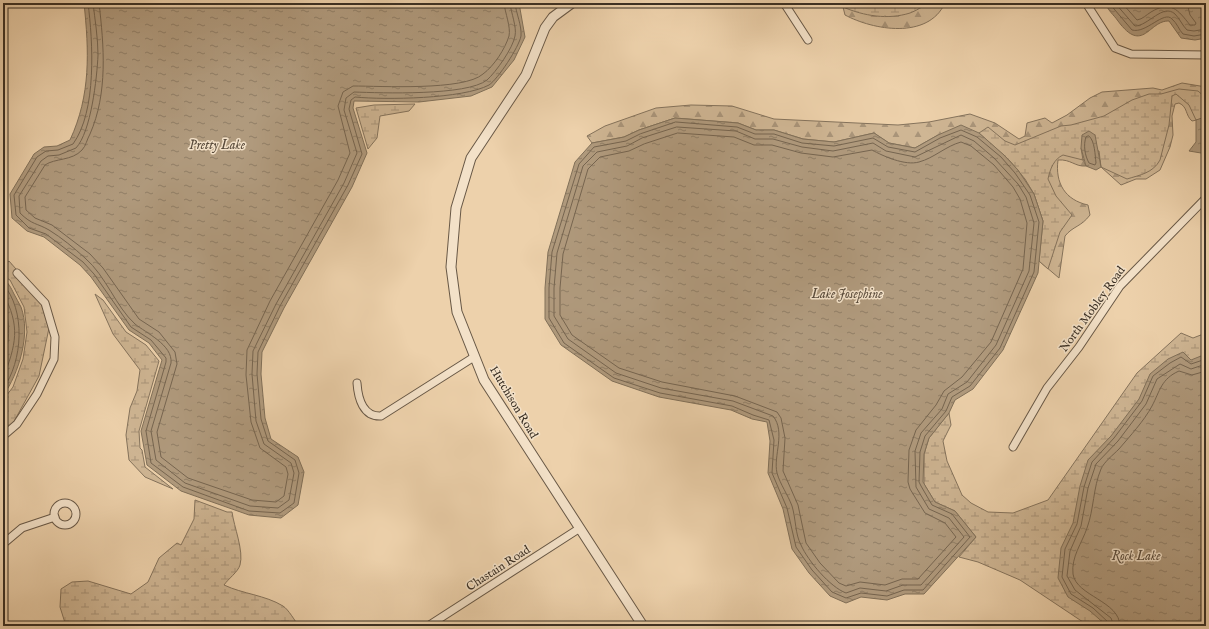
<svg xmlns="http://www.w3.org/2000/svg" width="1209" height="629" font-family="'IM FELL English',serif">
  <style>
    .forest { fill: url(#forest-firs); stroke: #85735c }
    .wetland { fill: url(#wetland-marsh); stroke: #85735c }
    .water { fill: url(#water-ripples); stroke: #817059 }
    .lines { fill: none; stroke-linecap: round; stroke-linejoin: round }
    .shore { stroke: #766550; stroke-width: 1 }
    .minor-casing { stroke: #685846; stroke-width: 9 }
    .tertiary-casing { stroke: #685846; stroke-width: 11 }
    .minor { stroke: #f3e1c8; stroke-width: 7 }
    .tertiary { stroke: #f3e1c8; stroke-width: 9 }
    .labels { text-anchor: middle; stroke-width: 3; stroke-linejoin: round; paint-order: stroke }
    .street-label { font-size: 12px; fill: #3b3024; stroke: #f3e1c8 }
    .water-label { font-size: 13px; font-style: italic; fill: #584a3a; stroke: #f3e1c8 }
  </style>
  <defs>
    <pattern id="forest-firs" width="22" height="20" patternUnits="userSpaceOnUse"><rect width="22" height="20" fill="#cfb694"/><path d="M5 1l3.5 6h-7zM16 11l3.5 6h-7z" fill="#a99479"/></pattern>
    <pattern id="wetland-marsh" width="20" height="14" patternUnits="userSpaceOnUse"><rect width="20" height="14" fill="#cfb694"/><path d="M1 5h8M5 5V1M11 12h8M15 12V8" fill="none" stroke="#a99479"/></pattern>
    <pattern id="water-ripples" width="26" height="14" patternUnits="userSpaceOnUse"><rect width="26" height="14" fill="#b09a7d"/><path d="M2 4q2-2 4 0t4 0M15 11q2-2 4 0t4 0" fill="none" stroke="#907e66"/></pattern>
  </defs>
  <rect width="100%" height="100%" fill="#edd1ab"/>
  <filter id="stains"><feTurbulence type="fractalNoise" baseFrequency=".005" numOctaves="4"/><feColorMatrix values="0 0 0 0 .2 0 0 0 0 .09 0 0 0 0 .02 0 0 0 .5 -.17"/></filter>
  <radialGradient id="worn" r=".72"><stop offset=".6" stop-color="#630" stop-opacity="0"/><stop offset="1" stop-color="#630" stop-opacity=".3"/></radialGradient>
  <g class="forest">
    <path d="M850 3H945C928 40 873 30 845 15L843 7Z"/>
    <path d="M1182 83 1206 87V118L1192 121C1185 115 1188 107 1179 103L1175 104 1172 116 1173 135 1170 147 1160 170 1146 179H1136L1121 185 1101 167 1099 151 1083 160 1086 166C1075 167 1071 159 1058 160 1055 183 1065 200 1088 205L1090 215C1081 227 1073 226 1065 236L1059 278 1039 261 938 135 915 148 889 143 874 133 834 142 803 139 774 130H756L738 123 675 118 639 130 624 137 592 143 587 136 605 126 656 108 691 105 732 106 774 119 898 125 929 122 970 114 995 123 1019 139 1025 136 1027 123 1045 118 1052 123 1067 115 1090 98 1102 92 1153 88 1162 90Z"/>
  </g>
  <g class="wetland">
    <path d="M850 3H929C923 6 916 11 910 13 888 20 864 16 843 7Z"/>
    <path d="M1179 89 1198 91 1206 98V118L1196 120 1189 105 1176 94 1172 96 1169 125 1160 160C1153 173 1140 175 1127 179L1101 167 1099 151 1081 148 1083 160 1063 155C1054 159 1050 169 1048 179L1056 196 1072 215 1060 232 1048 269 1039 261 1043 221 1034 194 1025 179 1010 161 979 133 988 127 1005 141 1015 145 1061 126 1071 125 1104 116 1132 100 1149 94H1161Z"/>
    <polygon points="415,104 409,111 380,116 377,138 368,149 356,108 374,105"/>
    <polygon points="9,261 16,269 13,273 42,305 49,328 39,376 12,425 3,432 3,400 13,387 23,359 27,332 24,307 10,280 3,276 3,266"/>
    <polygon points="95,294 103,300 126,332 146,345 159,361 139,431 140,448 142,450 145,467 173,489 145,477 129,460 126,435 130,408 137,391 140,370 113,334"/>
    <polygon points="1181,333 1193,338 1206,333 1206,626 1089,626 1020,580 978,562 959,557 976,537 955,511 935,502 924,484 924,454 929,438 949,413 951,425 943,441 947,461 962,495 971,503 988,512 1013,513 1048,500 1137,373"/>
    <path d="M195 500 227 512H232C234 527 244 551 240 565 238 572 228 579 224 585 243 594 265 595 283 606 289 610 294 620 299 626H66L60 607 61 589 72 582 88 581 131 594 148 582 159 558 177 543 181 545 194 519Z"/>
  </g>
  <g class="water">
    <path d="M84 3H519L525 37 514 60 492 87 471 96 419 102 354 101 353 108 367 153 352 187 284 308 262 352 261 374 265 418 271 439 298 457 304 472 298 505 281 518 249 515 181 491 147 465 141 431 162 360 149 343 129 330 91 277 80 265 44 237 27 231 12 218 10 194 34 154 44 147 57 146 70 140C91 95 89 51 84 3Z"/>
    <path d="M1106 3H1201L1206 14V38L1195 40 1181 38 1169 21C1149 20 1143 55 1118 21 1114 15 1107 10 1106 3Z"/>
    <polygon points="675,118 738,123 756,130 774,130 803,139 834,142 874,133 889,143 915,148 938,135 961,125 979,133 1004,155 1018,170 1034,194 1043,221 1038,273 1003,350 973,389 955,400 949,413 929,438 924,454 923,482 935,502 955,511 976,537 924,594 905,594 887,600 861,597 846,603 830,596 809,573 792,549 783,509 768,473 770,441 767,422 752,419 731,410 659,397 612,381 561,345 545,319 545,288 548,252 575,162 592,143 624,137 639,130"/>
    <polygon points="1202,118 1206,118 1206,150 1201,153 1189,151 1196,142 1196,120"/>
    <polygon points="1089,131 1095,135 1101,167 1096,170 1086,166 1081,148 1082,135"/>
    <path d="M3 279C9 283 11 288 14 294 16 298 19 303 21 307 31 334 19 373 3 396Z"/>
    <polygon points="1183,352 1191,360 1206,354 1206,626 1107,626 1090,611 1068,597 1058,578 1061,548 1073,523 1080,486 1088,460 1111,436 1139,399 1150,374 1168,359"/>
  </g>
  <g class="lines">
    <g class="shore">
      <path d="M88 3C93 42 97 111 73 144L58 150 46 151 37 157 14 195 16 215 29 228 46 234 83 262 94 274 131 327 151 340 166 358V362L146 431 151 463 183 487 249 511 280 513 294 503 299 473 295 460 268 441 261 419 257 374 258 352 280 306 348 185 362 154 349 109 351 100 355 97C385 100 463 99 489 85 498 79 519 47 521 36 522 26 516 13 515 3"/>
      <path d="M93 3C95 20 98 38 98 55 97 78 91 132 76 148L59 155 48 156 41 161 19 196 20 213C32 225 37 223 49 230 62 238 74 248 85 258 106 276 116 307 135 324 146 333 173 345 171 363L151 431 156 460 185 483 250 506 278 508 289 500 294 473 291 463 264 444 256 421 252 374 253 351 276 304 344 183 357 153 344 110 346 98 354 92C381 93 467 96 487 80 496 72 513 48 515 36 517 27 511 13 510 3"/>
      <path d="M99 3C104 46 108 93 90 134 87 139 86 146 82 150 72 161 55 158 45 165L25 197 26 210 35 218 52 225 90 254 103 268 139 319 159 332 175 352 177 364 157 432 161 457 188 478 252 500 276 502 284 496 288 474 286 467 260 448 251 422 246 375 247 350 270 301 338 180 350 153 338 106 343 92 353 86C380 86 464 91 483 74 494 66 505 49 509 36 511 27 505 13 504 3"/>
      <path d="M1109 3 1132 30C1146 34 1164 10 1172 19 1177 23 1179 30 1183 34L1194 36 1206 34"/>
      <path d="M1115 3 1135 26C1148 26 1163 3 1175 14 1180 19 1182 25 1187 30L1194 31 1206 29"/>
      <path d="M1122 3 1137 20C1143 19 1146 15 1151 12 1171 0 1178 10 1190 25H1195L1196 23 1190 15 1187 3"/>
      <polygon points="676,122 737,127 755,134 774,134 802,143 834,146 873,138 888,147 915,152 940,138 961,130 977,137 1001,157 1015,173 1030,195 1039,222 1034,272 1000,348 970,386 952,397 946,411 925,436 920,452 919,482 921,486 932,505 952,514 970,537 923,590 904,590 887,596 861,593 846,598 832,592 812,570 796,547 787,508 772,473 774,440 769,420 753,415 732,406 660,393 614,378 564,343 549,318 549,288 552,252 579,164 594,147 626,141 640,134"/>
      <path d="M677 127 736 131 755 139H773L802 147 833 151 873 143 886 151 915 157 961 135 974 141 994 158 1018 184 1026 197 1034 223 1029 271 996 345 967 382 948 394 942 409 921 433 915 451 916 487 929 509 949 518 964 537 921 585H903L886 591 860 588 846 593C830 587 808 561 801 545 795 534 796 519 792 506 788 495 780 484 777 473 773 456 786 432 773 416L733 401 661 388 616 373 568 339 554 316V288L557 253 583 166 597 152 627 146 642 138Z"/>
      <path d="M678 133 734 137 754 145H772L801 153 833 157 872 150C883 156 905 166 919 162 934 158 946 146 961 142L971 146 994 165 1013 187 1020 199 1027 223 1023 269 991 342 962 377 944 391 936 405 916 430 909 450 908 482 910 489 925 513 945 523 956 537 918 579H902L885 585 860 582 846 586 839 583 820 563 806 543 798 505 783 471 785 438 781 418 777 412 735 396 662 382 619 368 572 335 560 315V288L563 254 588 169 600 157 629 151 644 144Z"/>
      <path d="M1089 136C1095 141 1095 155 1096 163L1095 165 1089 163C1085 156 1083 145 1086 137Z"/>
      <path d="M3 284C26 310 23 361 3 389"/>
      <path d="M3 293C21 327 16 344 3 379"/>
      <path d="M3 306C12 323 9 344 3 361"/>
      <polyline points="1109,626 1108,622 1093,608 1071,594 1062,577 1065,549 1077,524 1084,487 1092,462 1114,438 1142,401 1153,376 1170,363 1181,357 1191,364 1206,359"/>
      <polyline points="1114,626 1111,618 1075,590 1067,576 1070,551 1081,526 1088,488 1096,464 1118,441 1146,404 1157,379 1180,364 1191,369 1206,364"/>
      <path d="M1120 626C1120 601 1076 596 1073 574 1071 557 1082 543 1087 528 1094 509 1093 488 1101 469 1104 462 1113 455 1119 449 1130 436 1144 421 1152 406 1160 391 1161 379 1179 371L1192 375 1206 371"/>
    </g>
    <g class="minor-casing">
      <g id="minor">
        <polyline points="784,3 808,40"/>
        <polyline points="1086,3 1115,48 1131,54 1206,55"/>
        <path d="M357 383C358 398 363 417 381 416L474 357"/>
        <polyline points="3,436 17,424 37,394 54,359 55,337 45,303 17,273"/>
        <polyline points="1013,447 1047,388 1079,347 1120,286 1206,198"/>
        <circle cx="65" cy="514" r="11"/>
        <polyline points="3,544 22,528 55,517"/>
        <polyline points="428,626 580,528"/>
      </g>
    </g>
    <g class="tertiary-casing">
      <polyline id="tertiary" points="572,3 553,17 545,28 526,75 471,158 456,208 451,267 457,312 484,380 643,626"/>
    </g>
    <use href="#minor" class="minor"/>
    <use href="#tertiary" class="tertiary"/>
  </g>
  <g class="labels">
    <g class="street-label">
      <text transform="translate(1092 309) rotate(-54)" y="4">North Mobley Road</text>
      <text transform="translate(514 402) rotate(59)" y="4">Hutchison Road</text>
      <text transform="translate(498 568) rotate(-33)" y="4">Chastain Road</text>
    </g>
    <g class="water-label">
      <text x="217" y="149">Pretty Lake</text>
      <text x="847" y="298">Lake Josephine</text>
      <text x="1136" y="560">Rock Lake</text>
    </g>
  </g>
  <rect width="1209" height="629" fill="none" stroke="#edd1ab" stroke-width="16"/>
  <rect x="4" y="4" width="1201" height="621" fill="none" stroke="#3b3024" stroke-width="2"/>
  <rect x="8" y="8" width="1193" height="613" fill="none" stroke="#3b3024"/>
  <rect width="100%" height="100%" filter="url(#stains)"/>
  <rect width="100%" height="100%" fill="url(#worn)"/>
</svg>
